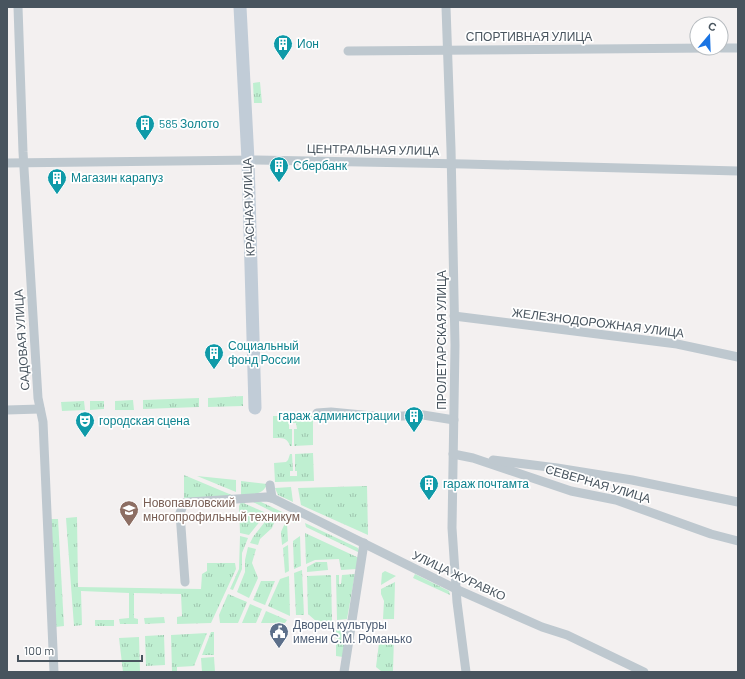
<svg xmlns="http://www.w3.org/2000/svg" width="745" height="679" font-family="Barlow,sans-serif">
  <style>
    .grass { fill: url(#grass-tufts) }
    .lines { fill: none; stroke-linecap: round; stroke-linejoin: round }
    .street { stroke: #bec8cf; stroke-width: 9 }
    .secondary { stroke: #c1ccd7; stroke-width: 13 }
    .labels { text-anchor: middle; stroke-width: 3.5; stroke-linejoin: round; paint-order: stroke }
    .street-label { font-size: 12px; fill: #48545e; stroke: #fff }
    .culture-label { font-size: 12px; fill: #0d838f; stroke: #fff; text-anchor: start }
    .education-label { font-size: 12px; fill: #785e54; stroke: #fff; text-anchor: start }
    .service-label { font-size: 12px; fill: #4e5e75; stroke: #fff; text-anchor: start }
  </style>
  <defs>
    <pattern id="grass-tufts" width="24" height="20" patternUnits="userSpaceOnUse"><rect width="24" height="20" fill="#bfefd1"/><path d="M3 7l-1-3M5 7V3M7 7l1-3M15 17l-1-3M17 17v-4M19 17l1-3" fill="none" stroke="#9dc4ad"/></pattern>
  </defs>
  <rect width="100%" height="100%" fill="#f3f0f0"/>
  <g class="grass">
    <polygon points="260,82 262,103 254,103 253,83"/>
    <polygon points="243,396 243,406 208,407 208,398"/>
    <polygon points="199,398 199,407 143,409 143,400"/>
    <polygon points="133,400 134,410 115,410 115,401"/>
    <polygon points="84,401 85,410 62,411 61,402"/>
    <polygon points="90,401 104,401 104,409 90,410"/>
    <path d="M273 416H313V445L294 446V429H297L296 423H289V429H292V446H290C287 437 282 438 273 438Z"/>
    <polygon points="313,453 314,481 275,482 274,463 286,462 288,460 290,454 292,454 293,471 290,471 290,476 297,476 297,471 295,471 295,454"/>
    <polygon points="184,475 234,496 184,499"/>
    <polygon points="197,476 236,480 236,492"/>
    <path d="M241 481 267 484C263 496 251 494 241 495Z"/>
    <polygon points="367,486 368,535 301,505 298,488"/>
    <polygon points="291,487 293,502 278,495 275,488"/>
    <polygon points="259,501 299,520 295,523 253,502"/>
    <polygon points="241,502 264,512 261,520 249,535 240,533 239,506"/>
    <polygon points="268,514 276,518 272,528 260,539 258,545 250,543 253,537 264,523"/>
    <polygon points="77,517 78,587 201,589 202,574 207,571 207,563 235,563 236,569 211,623 177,624 177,617 182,616 181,594 134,593 134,618 138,619 138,624 120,624 119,619 129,618 129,593 81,591 82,625 74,626 66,518"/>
    <polygon points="51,519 58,519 64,626 55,627"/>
    <polygon points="285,523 287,524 288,541 282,545 281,532"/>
    <polygon points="305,523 358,548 360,553 306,527"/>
    <polygon points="305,533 359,558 357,569 341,570 339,559 315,560 306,564"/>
    <polygon points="240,536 248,538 242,553 242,569 233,590 230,589 239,569"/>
    <polygon points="300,536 301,566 294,569 293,541"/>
    <polygon points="288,545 289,571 285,573 283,548"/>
    <polygon points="248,547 256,549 252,563 258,578 249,598 237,592 245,572 245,560"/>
    <polygon points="316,562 327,562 328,570 307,572 307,567"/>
    <polygon points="302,570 304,615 296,615 294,573"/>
    <polygon points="385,571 396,576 381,585 382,573"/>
    <polygon points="355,574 347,619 337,620 336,575 339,575 339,584 341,584 342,575"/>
    <polygon points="415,574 449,591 450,595 413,578"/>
    <polygon points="331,575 332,621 317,622 308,614 307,576"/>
    <polygon points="289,576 290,616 268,606 280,579"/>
    <polygon points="261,581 275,581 265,605 253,600"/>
    <polygon points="395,582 394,619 383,619 384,601 381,594 381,589"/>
    <polygon points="228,594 247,602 238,623 220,623 219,615"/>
    <polygon points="250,604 262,609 256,623 242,623"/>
    <polygon points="266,611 287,620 285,623 261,623"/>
    <polygon points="164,617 165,623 145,624 144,618"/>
    <rect x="95" y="620" width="19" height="6"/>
    <polygon points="346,629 343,657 336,656 336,630"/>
    <polygon points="211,632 214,632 214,655 202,655"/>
    <polygon points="207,633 194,666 177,667 177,672 172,672 171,635"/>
    <polygon points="164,635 165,665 146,666 145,636"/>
    <polygon points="380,635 394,636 393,671 381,671 376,667"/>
    <polygon points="139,637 140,672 123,672 119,638"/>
    <polygon points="214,657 215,672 202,672 201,658"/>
  </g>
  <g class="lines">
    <g class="street">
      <polyline points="18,7 23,152 38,398 43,422 54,672"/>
      <polyline points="446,7 451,149 455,345 452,528 457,602 466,672"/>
      <polyline points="721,48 738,48"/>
      <polyline points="348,51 710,48"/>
      <polyline points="7,163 257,160 465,164 738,171"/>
      <polyline points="454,316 677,344 738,357"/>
      <polyline points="7,410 40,409"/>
      <polyline points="317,413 331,412 383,417 423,415 454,420"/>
      <polyline points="453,454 473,458 571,491 616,500 711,534 738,541"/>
      <polyline points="493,460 557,468 632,480 738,502"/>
      <polyline points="270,485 272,498"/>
      <polyline points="185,582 180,513 184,503 189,502 266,497 272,498 456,589 542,627 567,635 644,672"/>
      <polyline points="344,672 364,543"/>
    </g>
    <polyline class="secondary" points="240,7 248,160 255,408"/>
  </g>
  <defs>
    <g id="building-pin" transform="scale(1)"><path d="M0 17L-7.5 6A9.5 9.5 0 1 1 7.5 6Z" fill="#0f9aa8" stroke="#fff"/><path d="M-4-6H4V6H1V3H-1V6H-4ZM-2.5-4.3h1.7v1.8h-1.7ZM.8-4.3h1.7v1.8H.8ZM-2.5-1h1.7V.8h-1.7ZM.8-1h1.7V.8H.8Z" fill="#fff"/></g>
    <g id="theatre-pin" transform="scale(1)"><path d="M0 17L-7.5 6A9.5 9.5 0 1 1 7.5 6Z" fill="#0f9aa8" stroke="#fff"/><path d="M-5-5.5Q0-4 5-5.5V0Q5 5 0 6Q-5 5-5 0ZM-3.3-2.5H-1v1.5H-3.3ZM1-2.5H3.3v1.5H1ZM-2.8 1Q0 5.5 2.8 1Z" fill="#fff"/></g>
    <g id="university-pin" transform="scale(1)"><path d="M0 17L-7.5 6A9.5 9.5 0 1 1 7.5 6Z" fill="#8d6e63" stroke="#fff"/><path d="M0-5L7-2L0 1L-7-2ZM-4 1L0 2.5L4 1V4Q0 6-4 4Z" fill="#fff"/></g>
    <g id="civic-pin" transform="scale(1)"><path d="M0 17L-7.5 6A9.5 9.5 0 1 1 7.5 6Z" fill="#5c6f8a" stroke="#fff"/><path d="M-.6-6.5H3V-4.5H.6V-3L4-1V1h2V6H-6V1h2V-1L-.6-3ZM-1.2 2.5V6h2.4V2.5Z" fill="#fff"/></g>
  </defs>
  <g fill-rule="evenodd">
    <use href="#building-pin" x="283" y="44"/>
    <use href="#building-pin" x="145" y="124"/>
    <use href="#building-pin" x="279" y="166"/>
    <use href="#building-pin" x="57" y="178"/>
    <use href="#building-pin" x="214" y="353"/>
    <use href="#building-pin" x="414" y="416"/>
    <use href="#theatre-pin" x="85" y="421"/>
    <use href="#building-pin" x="429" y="484"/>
    <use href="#university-pin" x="129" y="510"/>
    <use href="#civic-pin" x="279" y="632"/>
  </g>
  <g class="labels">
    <g class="street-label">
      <text x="529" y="41">СПОРТИВНАЯ УЛИЦА</text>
      <text transform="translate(373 150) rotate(1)" y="4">ЦЕНТРАЛЬНАЯ УЛИЦА</text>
      <text transform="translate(249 207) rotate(-92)" y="4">КРАСНАЯ УЛИЦА</text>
      <text transform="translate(598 323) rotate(7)" y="4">ЖЕЛЕЗНОДОРОЖНАЯ УЛИЦА</text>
      <text transform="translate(22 340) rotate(-94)" y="4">САДОВАЯ УЛИЦА</text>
      <text transform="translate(442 340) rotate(-90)" y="4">ПРОЛЕТАРСКАЯ УЛИЦА</text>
      <text transform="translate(598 484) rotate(16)" y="4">СЕВЕРНАЯ УЛИЦА</text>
      <text transform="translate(459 576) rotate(25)" y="4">УЛИЦА ЖУРАВКО</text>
    </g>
    <g class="culture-label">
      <text x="297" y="48">Ион</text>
      <text x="159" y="128">585 Золото</text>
      <text x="293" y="170">Сбербанк</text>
      <text x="71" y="182">Магазин карапуз</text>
      <text x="228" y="350">Социальный<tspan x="228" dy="14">фонд России</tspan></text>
      <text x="400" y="420" text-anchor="end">гараж администрации</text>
      <text x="99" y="425">городская сцена</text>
      <text x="443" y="488">гараж почтамта</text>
    </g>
    <g class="education-label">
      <text x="143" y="507">Новопавловский<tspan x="143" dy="14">многопрофильный техникум</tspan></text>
    </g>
    <g class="service-label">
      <text x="293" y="629">Дворец культуры<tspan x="293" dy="14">имени С.М. Романько</tspan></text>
    </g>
  </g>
  <rect width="745" height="679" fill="none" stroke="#48545e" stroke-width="16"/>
  <g transform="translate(709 36) rotate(19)"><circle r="19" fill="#ffffff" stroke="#b6bbbf"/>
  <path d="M0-3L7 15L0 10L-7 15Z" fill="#1a74e3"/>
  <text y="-6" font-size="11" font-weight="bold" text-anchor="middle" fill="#48545e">С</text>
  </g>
  <path d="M18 655v6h124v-6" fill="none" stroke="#48545e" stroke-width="2"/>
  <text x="24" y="655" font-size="12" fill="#48545e" stroke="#ffffff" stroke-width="3" paint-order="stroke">100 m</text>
</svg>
